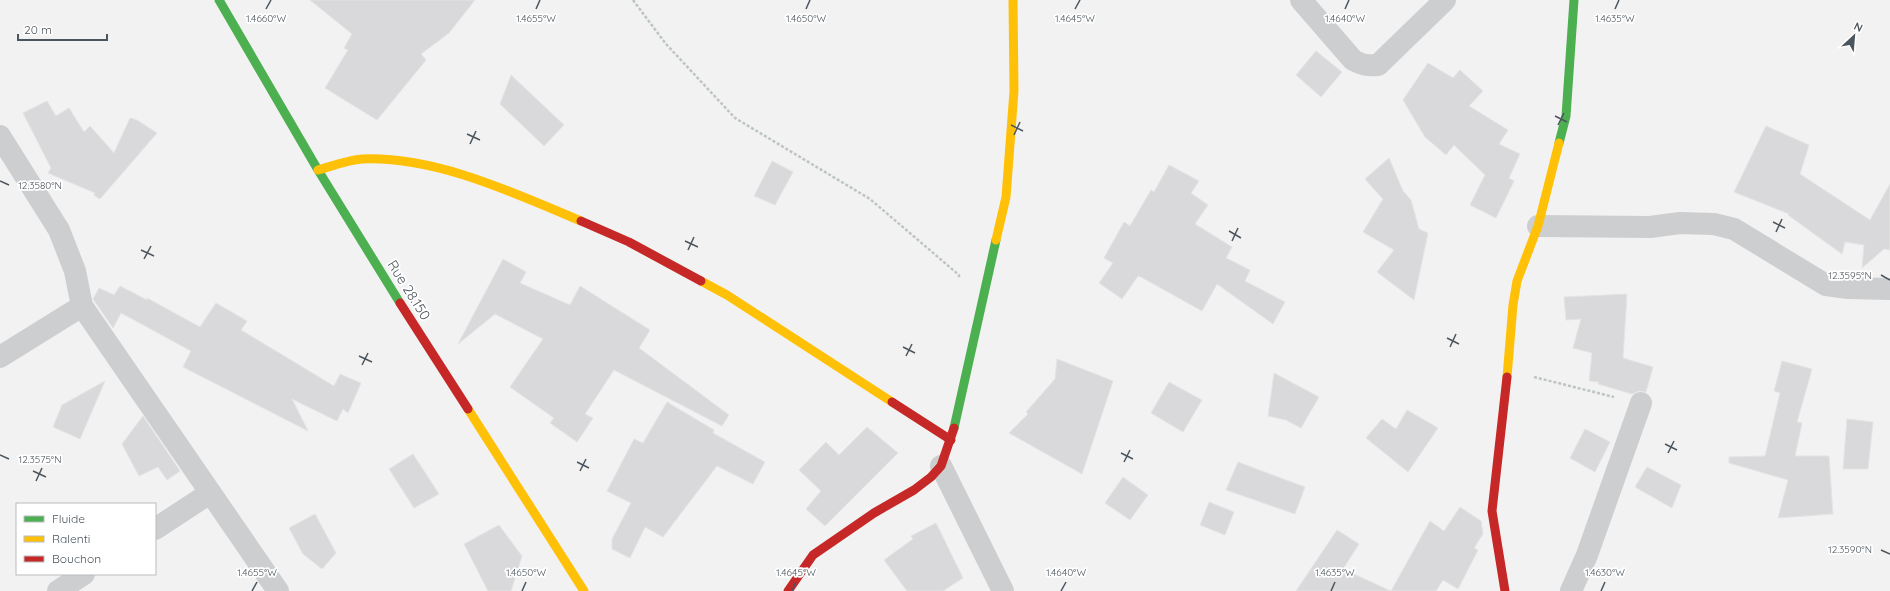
<svg xmlns="http://www.w3.org/2000/svg" width="1890" height="591" font-family="Quicksand,sans-serif">
  <style>
    .building { fill: #d9d9db; stroke: #e4e4e5 }
    .lines { fill: none; stroke-linecap: round; stroke-linejoin: round }
    .path { stroke: #bcc5c2; stroke-width: 2.5; stroke-dasharray: 3 2; stroke-linecap: butt }
    .street { stroke: #ccced0; stroke-width: 22 }
    .fast { stroke: #4caf50; stroke-width: 9 }
    .slow { stroke: #ffc107; stroke-width: 9 }
    .jam { stroke: #c62828; stroke-width: 9 }
    .ticks { fill: none; stroke: #4b555d; stroke-width: 1.5 }
    .labels { text-anchor: middle; stroke-width: 3.5; stroke-linejoin: round; paint-order: stroke }
    .street-label { font-size: 14px; fill: #4b555d; stroke: #fff }
    .ticks-label { font-size: 10px; text-anchor: middle; fill: #4b555d; stroke: #fff; stroke-width: 3.5; stroke-linejoin: round; paint-order: stroke }
  </style>
  <rect width="100%" height="100%" fill="#f3f2f2"/>
  <g class="building">
    <polygon points="310,0 475,0 449,33 421,54 426,60 377,120 325,88 348,50 344,48 352,34"/>
    <polygon points="1316,51 1342,72 1321,97 1296,75"/>
    <polygon points="1428,63 1453,78 1460,70 1483,91 1469,106 1508,130 1499,144 1520,154 1509,178 1514,181 1496,218 1470,205 1485,175 1454,145 1446,155 1425,137 1403,100"/>
    <polygon points="511,75 564,125 544,146 500,104"/>
    <polygon points="47,101 56,116 69,108 84,132 90,126 114,153 130,118 137,120 157,133 100,199 94,195 95,193 48,173 51,168 23,113"/>
    <polygon points="1766,126 1809,145 1800,174 1870,220 1890,184 1890,250 1884,249 1862,268 1864,245 1845,242 1842,254 1788,215 1789,214 1734,192"/>
    <polygon points="1389,158 1403,191 1411,200 1419,229 1428,233 1414,300 1377,272 1394,250 1363,232 1383,199 1365,179"/>
    <polygon points="772,161 793,172 775,205 754,196"/>
    <polygon points="1169,165 1199,181 1191,193 1208,205 1195,224 1232,247 1226,258 1250,270 1245,281 1285,302 1273,324 1217,284 1202,311 1141,277 1138,276 1122,299 1099,283 1113,263 1104,258 1124,222 1130,226 1151,190 1154,192"/>
    <polygon points="503,259 526,272 520,283 570,305 580,286 650,330 639,348 729,415 722,426 614,370 585,414 593,418 577,442 550,423 554,418 510,387 543,339 495,314 458,344"/>
    <polygon points="120,286 147,300 147,298 200,327 216,303 247,321 241,330 334,386 340,374 361,383 348,413 343,409 337,421 292,399 308,431 183,367 191,351 121,313 113,328 93,299 99,288 114,295"/>
    <polygon points="1627,294 1623,358 1653,367 1646,392 1639,391 1632,394 1598,384 1599,382 1589,381 1592,353 1573,348 1581,319 1566,320 1564,297"/>
    <polygon points="1057,359 1113,381 1082,474 1009,433 1028,414 1026,412 1055,379"/>
    <polygon points="1782,361 1812,369 1797,422 1802,423 1795,456 1829,456 1833,514 1778,518 1788,480 1729,463 1729,457 1765,456 1780,393 1774,391"/>
    <polygon points="1274,373 1319,397 1301,428 1286,420 1268,416"/>
    <polygon points="105,381 80,439 53,427 62,405"/>
    <polygon points="1169,382 1202,400 1183,432 1151,413"/>
    <polygon points="667,402 714,430 713,433 765,462 753,484 717,466 663,537 645,527 630,558 612,549 612,539 631,503 607,491 634,439 643,443"/>
    <polygon points="1407,410 1438,428 1408,472 1366,438 1382,419 1396,429"/>
    <polygon points="143,416 180,471 167,480 158,467 139,476 122,444"/>
    <polygon points="1847,419 1873,422 1868,469 1843,469"/>
    <polygon points="867,427 898,453 825,526 806,509 821,491 799,470 826,442 839,455"/>
    <polygon points="1585,429 1610,442 1595,472 1570,458"/>
    <polygon points="413,454 439,494 414,508 389,469"/>
    <polygon points="1238,462 1305,487 1295,514 1226,490"/>
    <polygon points="1647,467 1681,485 1672,508 1635,487"/>
    <polygon points="1123,477 1148,495 1130,520 1105,503"/>
    <polygon points="1209,502 1234,512 1225,535 1200,525"/>
    <polygon points="1460,507 1481,521 1483,534 1474,548 1478,550 1458,589 1443,580 1436,591 1296,591 1337,530 1359,544 1343,569 1391,591 1430,521 1444,531"/>
    <polygon points="315,514 336,553 322,569 303,554 289,528"/>
    <polygon points="936,523 963,578 943,591 907,591 884,560 913,539 911,536"/>
    <polygon points="499,525 522,556 511,591 488,591 464,544"/>
  </g>
  <g class="lines">
    <g class="path">
      <polyline points="633,0 666,44 735,118 870,199 959,275 959,278"/>
      <polyline points="1534,377 1614,397"/>
    </g>
    <g class="street">
      <path d="M1301 0 1353 60C1362 65 1368 66 1378 65L1445 0"/>
      <polyline points="0,136 59,230 75,271 82,306 278,591"/>
      <polyline points="1538,226 1650,227 1680,223 1714,224 1734,229 1826,285 1848,288 1890,289"/>
      <polyline points="0,357 82,306"/>
      <polyline points="941,466 1003,591"/>
      <polyline points="155,529 210,493"/>
      <polyline points="58,591 84,574"/>
      <polyline points="1571,591 1587,555 1641,403"/>
    </g>
    <g class="fast">
      <polyline points="219,0 318,170 400,303"/>
      <polyline points="1559,143 1566,116 1574,0"/>
      <polyline points="954,428 996,240"/>
    </g>
    <g class="slow">
      <path d="M318 170C332 166 348 160 362 159 436 156 514 193 581 221"/>
      <polyline points="996,240 1006,197 1014,91 1013,0"/>
      <polyline points="701,281 727,295 892,402"/>
      <polyline points="1507,377 1513,305 1517,281 1538,226 1559,143"/>
      <polyline points="468,409 584,591"/>
    </g>
    <g class="jam">
      <polyline points="581,221 629,242 701,281"/>
      <polyline points="400,303 468,409"/>
      <polyline points="892,402 951,440"/>
      <polyline points="788,591 813,555 874,513 914,490 931,477 941,466 954,428"/>
      <polyline points="1505,591 1492,511 1507,377"/>
    </g>
  </g>
  <path class="ticks" d="M266 9 271 0M536 9 540 0M806 9 810 0M1075 9 1080 0M1345 9 1349 0M1615 9 1619 0M1555 116 1567 122M1011 125 1023 131M1558 125 1564 113M467 134 480 140M1014 135 1020 122M470 144 476 131M0 181 9 185M1773 222 1785 228M1229 231 1241 238M1776 232 1782 219M685 241 698 247M1232 241 1238 228M141 250 154 256M688 250 694 237M144 259 151 246M1881 275 1890 280M1447 338 1459 344M903 347 915 353M1450 347 1456 334M359 356 372 362M906 356 912 344M362 365 368 353M1665 444 1677 450M1121 453 1133 459M1668 453 1674 441M0 455 9 459M577 462 589 468M1124 462 1130 450M33 471 46 477M580 471 586 459M36 481 42 468M1881 550 1890 554M252 591 257 582M522 591 526 582M792 591 796 582M1061 591 1066 582M1331 591 1335 582M1601 591 1605 582"/>
  <g class="labels">
    <g class="street-label">
      <text transform="translate(409 290) rotate(58)" y="5">Rue 28.150</text>
    </g>
  </g>
  <g class="ticks-label">
    <text x="266" y="22">1.4660°W</text>
    <text x="536" y="22">1.4655°W</text>
    <text x="806" y="22">1.4650°W</text>
    <text x="1075" y="22">1.4645°W</text>
    <text x="1345" y="22">1.4640°W</text>
    <text x="1615" y="22">1.4635°W</text>
    <text x="40" y="189">12.3580°N</text>
    <text x="1850" y="279">12.3595°N</text>
    <text x="40" y="463">12.3575°N</text>
    <text x="1850" y="553">12.3590°N</text>
    <text x="257" y="576">1.4655°W</text>
    <text x="526" y="576">1.4650°W</text>
    <text x="796" y="576">1.4645°W</text>
    <text x="1066" y="576">1.4640°W</text>
    <text x="1335" y="576">1.4635°W</text>
    <text x="1605" y="576">1.4630°W</text>
  </g>
  <rect x="16" y="503" width="140" height="72" fill="#ffffff" stroke="#b7bbbe"/>
  <rect x="24" y="516" width="20" height="6" fill="#4caf50" stroke="#b7bbbe"/>
  <text x="52" y="523" font-size="12" fill="#4b555d">Fluide</text>
  <rect x="24" y="536" width="20" height="6" fill="#ffc107" stroke="#b7bbbe"/>
  <text x="52" y="543" font-size="12" fill="#4b555d">Ralenti</text>
  <rect x="24" y="556" width="20" height="6" fill="#c62828" stroke="#b7bbbe"/>
  <text x="52" y="563" font-size="12" fill="#4b555d">Bouchon</text>
  <g transform="translate(1854 36) rotate(26)" stroke="#ffffff" stroke-width="3" paint-order="stroke">
  <path d="M0-3L7 15L0 10L-7 15Z" fill="#4b555d"/>
  <text y="-6" font-size="11" font-weight="bold" text-anchor="middle" fill="#4b555d">N</text>
  </g>
  <path d="M18 34v6h89v-6" fill="none" stroke="#4b555d" stroke-width="2"/>
  <text x="24" y="34" font-size="12" fill="#4b555d" stroke="#ffffff" stroke-width="3" paint-order="stroke">20 m</text>
</svg>
